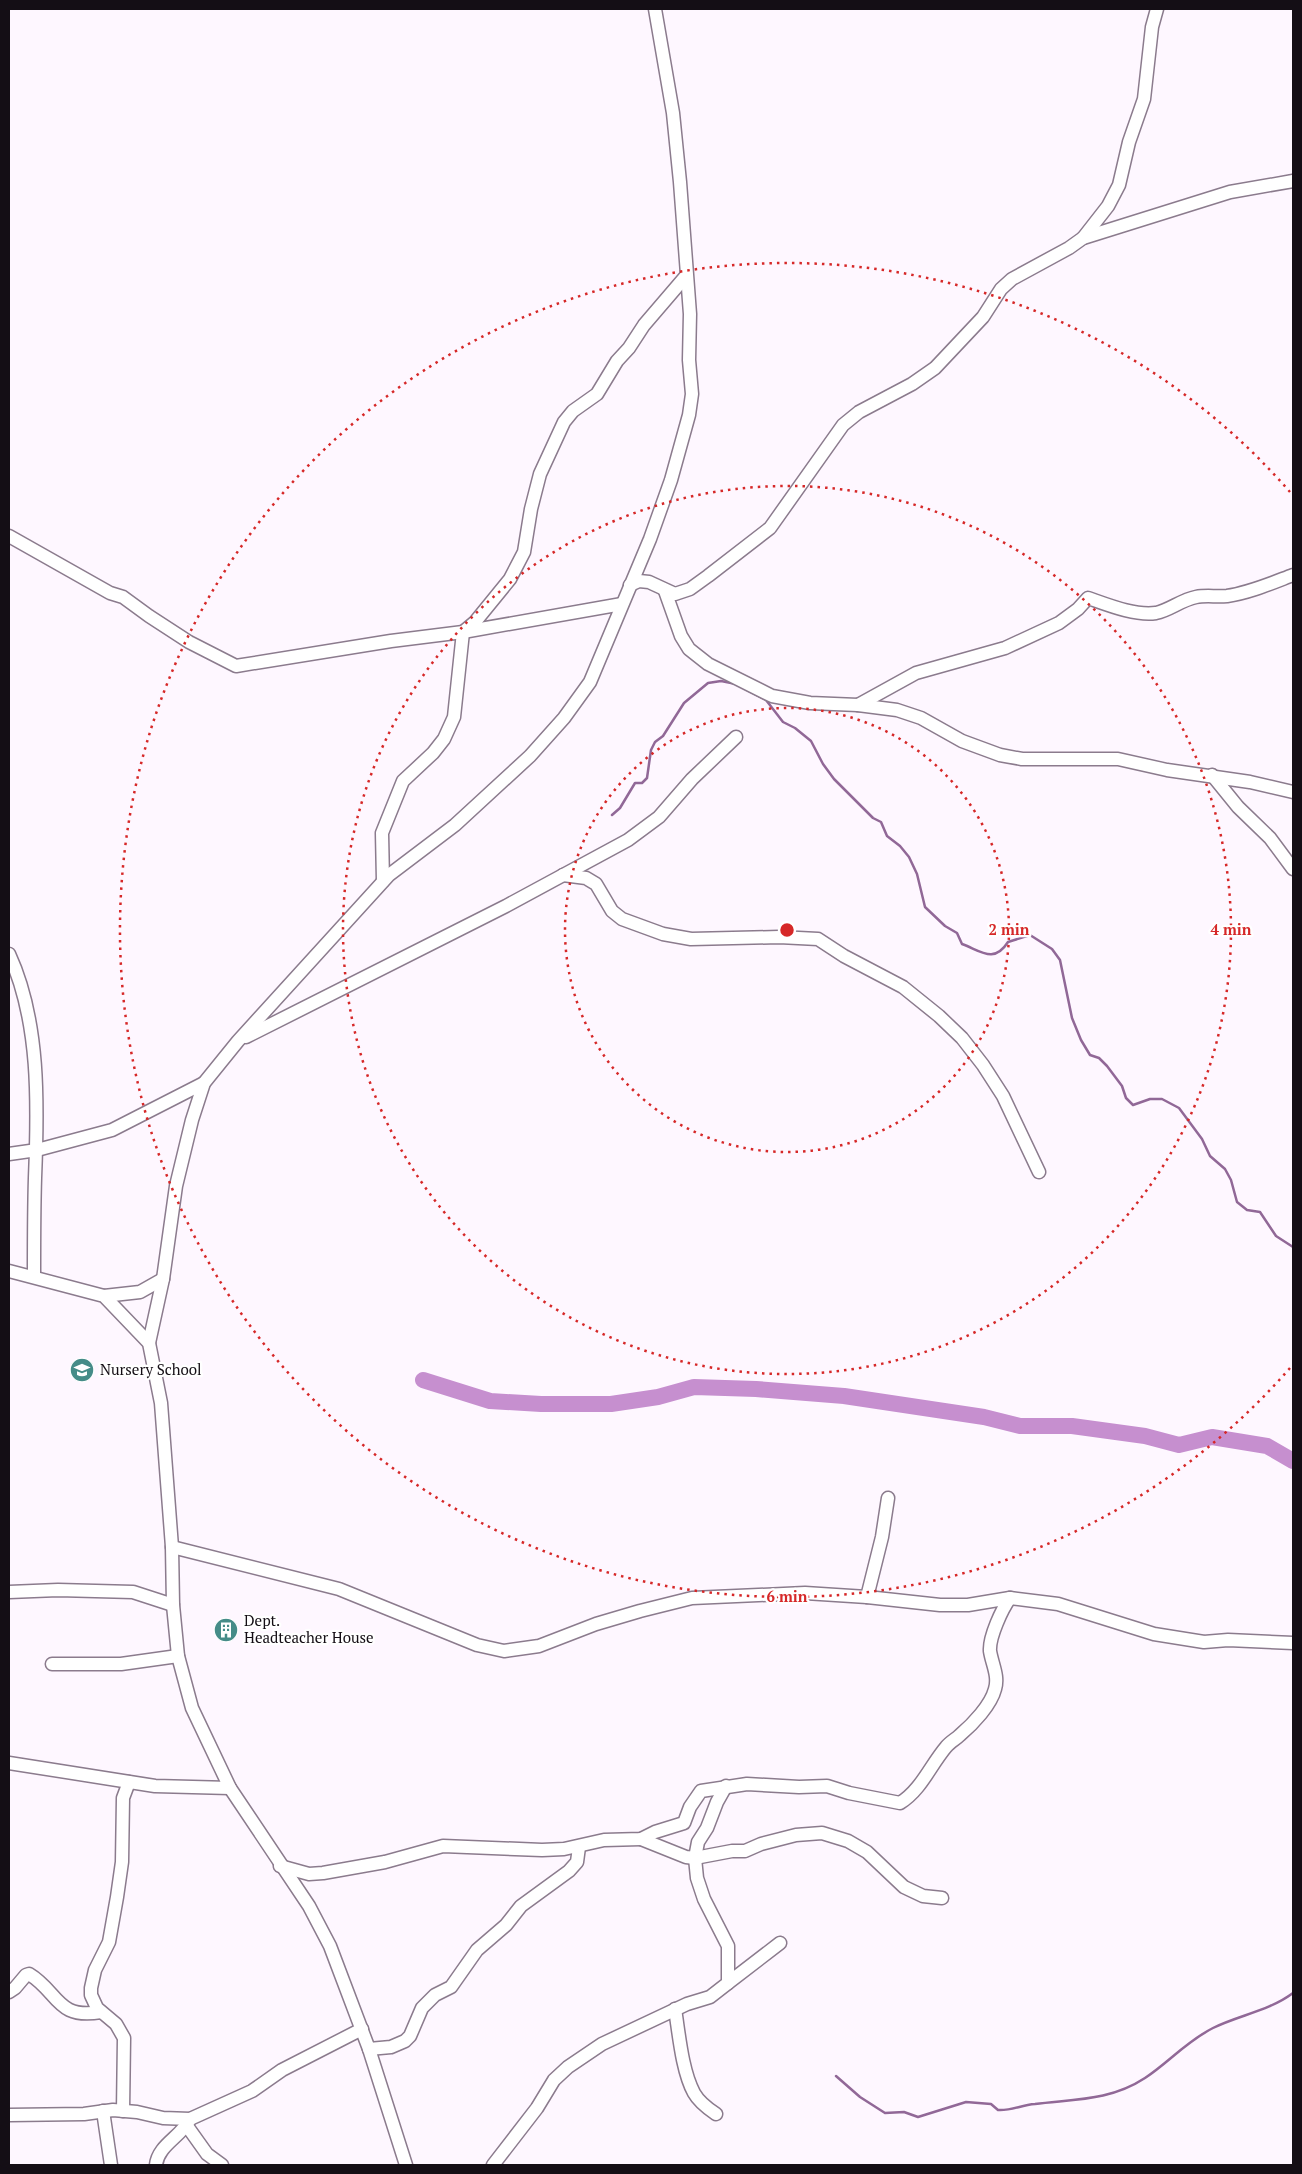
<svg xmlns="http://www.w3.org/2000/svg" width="1302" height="2174" font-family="'PT Serif',serif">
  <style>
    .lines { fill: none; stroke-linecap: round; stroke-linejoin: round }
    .stream { stroke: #916897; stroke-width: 2.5 }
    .river { stroke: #c68fcf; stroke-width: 16 }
    .minor-casing { stroke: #8b7b8d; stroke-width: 15 }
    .minor { stroke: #fff; stroke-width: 12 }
    .ring { fill: none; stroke: #d62828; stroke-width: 2.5; stroke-dasharray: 2.5 5 }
    .labels { text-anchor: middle; stroke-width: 4.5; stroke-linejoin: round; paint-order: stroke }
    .poi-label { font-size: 15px; fill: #140e15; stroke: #fff; text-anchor: start }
    .centre { fill: #d62828; stroke: #fff; stroke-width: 2.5 }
    .ring-label { font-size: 15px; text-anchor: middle; font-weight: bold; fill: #d62828; stroke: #fff; stroke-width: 4.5; stroke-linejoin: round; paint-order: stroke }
  </style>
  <rect width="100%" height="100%" fill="#fef7ff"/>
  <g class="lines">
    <g class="stream">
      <path d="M743 688 766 700 783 722 795 728 811 741 823 764 834 779 873 818 881 822 887 836 900 846 909 857 917 874 925 907 945 926 957 933 962 944C981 951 994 964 1008 942L1030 935 1052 949 1060 960 1072 1018 1081 1040 1090 1055 1099 1058 1107 1066 1122 1086 1126 1098 1133 1105 1150 1099H1162L1179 1108 1202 1139 1210 1156 1225 1169 1231 1180 1237 1202 1247 1210 1260 1212 1276 1236 1293 1247"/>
      <polyline points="612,815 620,808 635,783 642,783 647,778 651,750 655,742 663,736 684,703 708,683 721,681 736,684"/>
      <path d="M836 2076 860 2097 885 2113 904 2112 918 2117 966 2102 991 2104 998 2110C1011 2111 1021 2105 1035 2104 1074 2099 1110 2101 1145 2078 1169 2062 1187 2041 1213 2028 1239 2015 1269 2011 1293 1993"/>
    </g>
    <polyline class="river" points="423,1380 490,1401 541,1404 611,1404 658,1397 694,1387 756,1389 844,1396 984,1417 1020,1426 1072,1426 1145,1436 1179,1445 1212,1437 1267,1446 1293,1461"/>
    <g class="minor-casing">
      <g id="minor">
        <polyline points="1083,238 1108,206 1119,185 1129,142 1144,99 1152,27 1157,9"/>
        <polyline points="9,536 110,593 123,597 149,616 189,642 236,666 391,641 463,632 622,604"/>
        <polyline points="630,585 639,581 649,582 675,594 690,589 708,576 770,528 843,425 859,412 912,384 935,368 983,317 1001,289 1012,279 1069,248 1083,238 1230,192 1293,181"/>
        <polyline points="665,591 681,636 689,649 708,664 772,696 810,703 858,705 897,710 921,718 962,741 1000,755 1022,759 1118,759 1167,770 1250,782 1293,792"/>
        <path d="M858 705 916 673 1005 648 1059 623 1078 609 1088 598C1108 605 1135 616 1156 613 1170 610 1181 600 1196 597 1206 595 1216 597 1227 596 1249 593 1272 583 1293 575"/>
        <polyline points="1212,775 1238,807 1270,838 1293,869"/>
        <polyline points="563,875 586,878 596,884 612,911 622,919 663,934 691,939 779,937 818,939 844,956 903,987 939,1016 962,1038 983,1065 1003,1096 1039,1172"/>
        <polyline points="383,881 382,833 403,781 433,753 444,739 454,717 463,632 475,622 510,579 524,552 531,509 540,474 564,422 573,411 597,394 617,361 629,348 644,325 686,276"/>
        <path d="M9 954C40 1021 38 1105 35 1178 34 1210 34 1243 34 1276"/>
        <polyline points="246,1037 506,906 628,840 659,817 692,779 736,737"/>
        <polyline points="9,1154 37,1150 112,1130 204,1083"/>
        <polyline points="9,1271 104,1296 149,1343 161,1403 172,1547 173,1605 178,1656 192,1708 230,1788 309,1906 330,1946 369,2049 406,2165"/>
        <polyline points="104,1296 140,1292 163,1279"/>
        <polyline points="149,1343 163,1279 176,1186 192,1120 204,1083 238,1041 389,875 455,825 530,756 564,718 590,682 650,539 671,480 689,415 692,394 689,360 690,314 680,182 673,113 655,9"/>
        <polyline points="172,1547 339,1589 477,1645 504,1651 539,1646 596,1624 640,1611 692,1598 805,1593 867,1597 940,1605 968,1605 1010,1598 1058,1604 1154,1634 1204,1642 1228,1640 1293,1643"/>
        <polyline points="9,1592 58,1590 133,1592 173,1605"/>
        <polyline points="867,1597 882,1537 888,1498"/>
        <polyline points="52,1664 121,1664 178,1656"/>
        <polyline points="9,1763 155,1786 230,1788"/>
        <polyline points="641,1839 686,1857 695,1858 732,1851 745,1851 761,1844 796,1835 822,1833 848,1841 867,1852 904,1887 923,1896 942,1898"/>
        <path d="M280 1866 309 1874 323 1873 385 1862 443 1846 542 1850 564 1849 604 1840 641 1839 655 1832 684 1823 690 1807 701 1791 747 1784 799 1787 827 1786 849 1793 900 1803C921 1790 930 1766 946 1747 950 1742 956 1739 960 1735 973 1724 991 1705 995 1689 999 1676 992 1664 990 1651 989 1637 1002 1609 1010 1598"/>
        <polyline points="728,1983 780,1943"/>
        <path d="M9 1992 15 1988 26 1975 29 1974C59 1992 56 2020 101 2012"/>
        <path d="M675 2009C679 2034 682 2071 694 2093 699 2102 707 2108 716 2114"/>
        <polyline points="369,2049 391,2047 405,2041 410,2036 422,2008 435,1995 451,1987 477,1950 506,1925 521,1906 569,1871 577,1862 579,1847"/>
        <polyline points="103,2111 111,2165"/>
        <polyline points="123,2111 124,2038 116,2024 97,2008 91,1995 91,1988 95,1970 109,1942 117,1897 122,1862 123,1798 129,1782"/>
        <polyline points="9,2115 84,2114 113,2110 137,2112 163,2118 190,2119 252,2091 282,2070 362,2029"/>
        <polyline points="187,2126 207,2154 222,2165"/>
        <path d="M156 2165C158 2145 181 2137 190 2119"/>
        <polyline points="493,2165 537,2108 554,2080 568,2067 602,2044 687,2004 710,1997 728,1983 728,1946 704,1899 697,1878 695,1858 698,1842 707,1828 717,1802 726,1786"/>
      </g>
    </g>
    <use href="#minor" class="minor"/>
  </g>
  <g class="ring">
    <circle cx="787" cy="930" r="222"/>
    <circle cx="787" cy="930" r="444"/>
    <path d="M1290 1368A667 667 0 1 1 1290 492"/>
  </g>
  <defs>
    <g id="school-disc" transform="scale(1.25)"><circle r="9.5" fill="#458c88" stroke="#fff"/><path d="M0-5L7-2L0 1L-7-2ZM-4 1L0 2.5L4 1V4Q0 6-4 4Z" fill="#fff"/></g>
    <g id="building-disc" transform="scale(1.25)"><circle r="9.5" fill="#458c88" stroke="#fff"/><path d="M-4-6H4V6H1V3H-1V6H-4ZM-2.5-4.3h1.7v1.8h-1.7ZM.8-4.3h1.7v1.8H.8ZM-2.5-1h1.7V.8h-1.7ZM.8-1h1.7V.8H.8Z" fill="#fff"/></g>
  </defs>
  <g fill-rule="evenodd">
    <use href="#school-disc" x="82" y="1370"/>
    <use href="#building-disc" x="226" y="1630"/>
  </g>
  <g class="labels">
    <g class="poi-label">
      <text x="100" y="1375">Nursery School</text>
      <text x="244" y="1626">Dept.<tspan x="244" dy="17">Headteacher House</tspan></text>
    </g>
  </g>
  <circle cx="787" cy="930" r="8" class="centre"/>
  <g class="ring-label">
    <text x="1009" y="935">2 min</text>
    <text x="1231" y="935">4 min</text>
    <text x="787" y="1602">6 min</text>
  </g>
  <rect width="1302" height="2174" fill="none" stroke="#140e15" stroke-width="20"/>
</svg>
